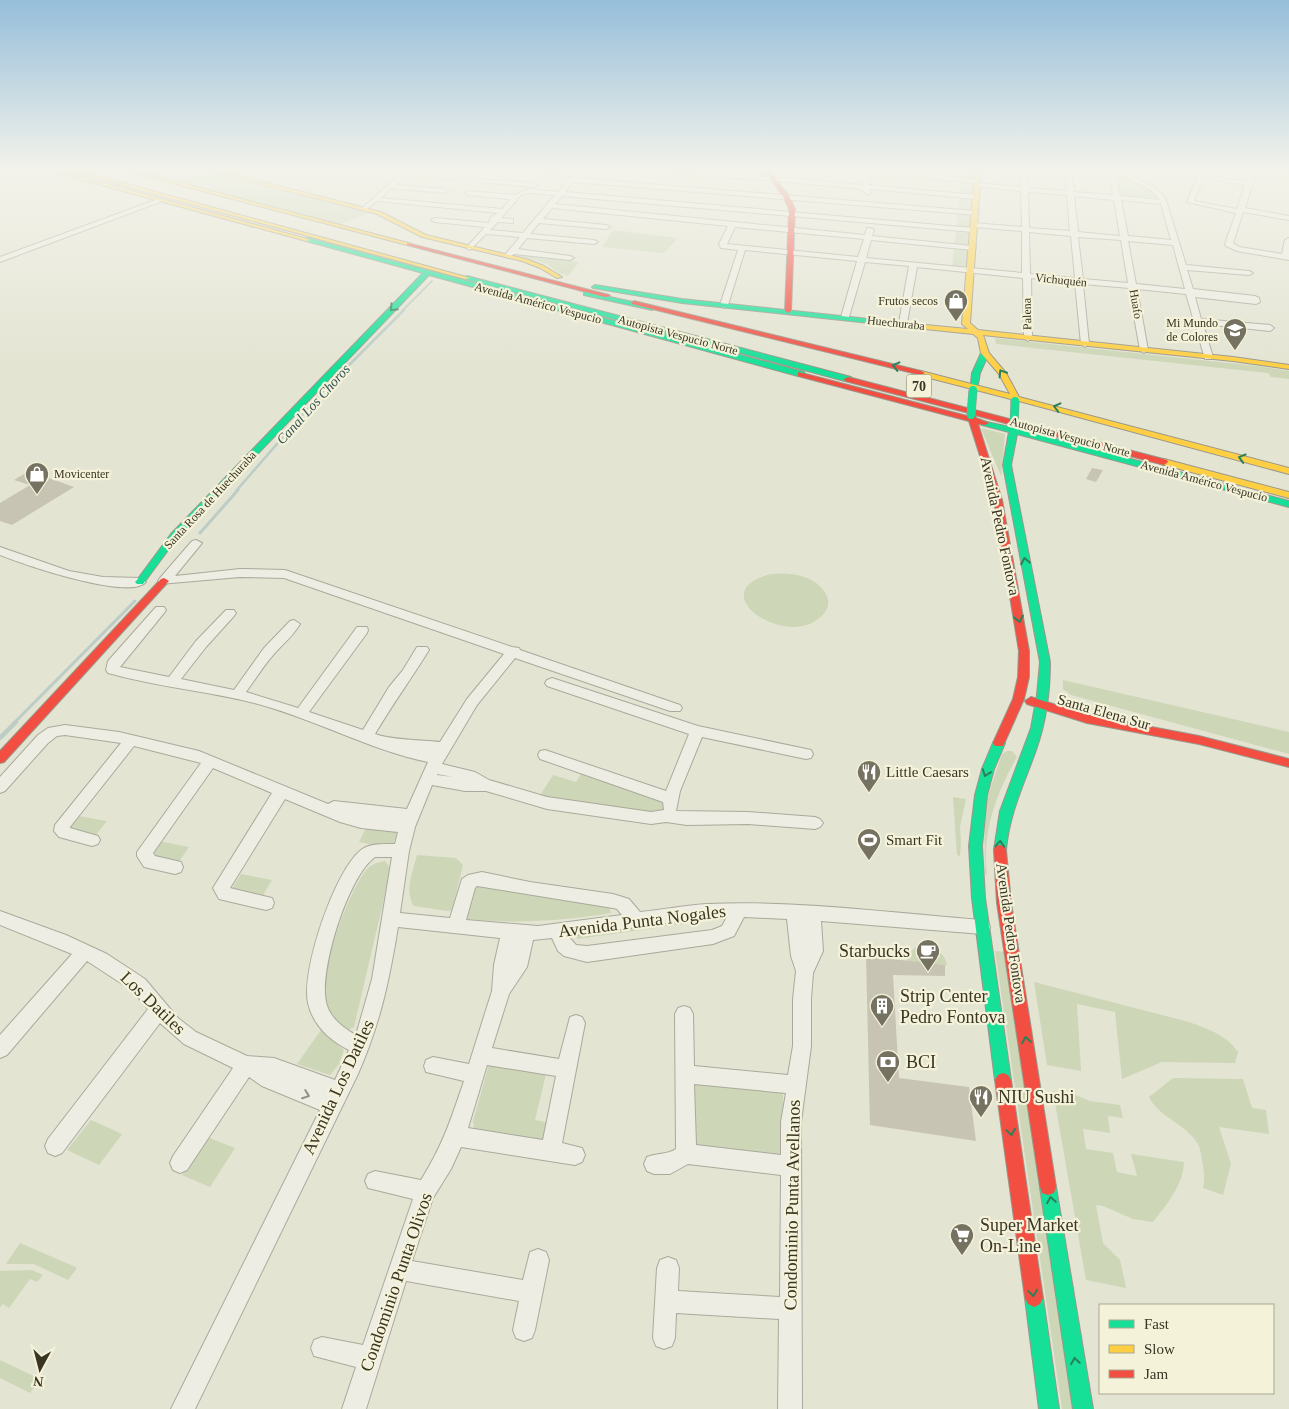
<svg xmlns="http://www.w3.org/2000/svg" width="1289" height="1409" font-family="'Times New Roman',serif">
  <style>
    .green { fill: #cdd6b7 }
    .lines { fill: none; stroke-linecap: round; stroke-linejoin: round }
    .stream-far3 { stroke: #bcccc6; stroke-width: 2 }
    .stream-far2 { stroke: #bcccc6; stroke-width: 2.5 }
    .stream-far1 { stroke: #bcccc6; stroke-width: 3 }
    .stream { stroke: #bcccc6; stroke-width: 4.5 }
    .building { fill: #c8c4b4 }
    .street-casing { stroke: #aaa99b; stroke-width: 2 }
    .fast-casing { stroke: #9a988b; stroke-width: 2 }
    .slow-casing { stroke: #9a988b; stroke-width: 2 }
    .jam-casing { stroke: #9a988b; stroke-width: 2 }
    .street { fill: #edede3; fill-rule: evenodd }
    .fast { fill: #16e098; fill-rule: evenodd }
    .slow { fill: #ffcf43; fill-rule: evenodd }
    .jam { fill: #f24e42; fill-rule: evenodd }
    .fast-bridge-casing { stroke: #9a988b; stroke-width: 9; stroke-linecap: butt }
    .fast-bridge { stroke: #16e098; stroke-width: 8 }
    .oneway { stroke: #2a8158 }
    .oneway2 { stroke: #949083 }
    .labels { text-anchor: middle; stroke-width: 4.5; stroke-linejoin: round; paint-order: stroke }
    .far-street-label { font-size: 12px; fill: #3a3423; stroke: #f4f3da }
    .far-poi-label { font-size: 12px; fill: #3a3423; stroke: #f4f3da; text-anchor: end }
    .shield { fill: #f4f3da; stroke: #726d5a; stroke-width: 1 }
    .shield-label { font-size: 14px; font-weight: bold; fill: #3a3423 }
    .far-water-label { font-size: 14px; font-style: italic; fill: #335158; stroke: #f4f3da }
    .street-label { font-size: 15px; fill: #3a3423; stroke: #f4f3da }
    .poi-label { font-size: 15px; fill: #3a3423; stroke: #f4f3da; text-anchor: start }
    .near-street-label { font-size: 18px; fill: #3a3423; stroke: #f4f3da }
    .near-poi-label { font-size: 18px; fill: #3a3423; stroke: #f4f3da; text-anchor: start }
  </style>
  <rect width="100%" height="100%" fill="#e4e4d3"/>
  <g class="green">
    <polygon points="141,170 201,170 370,213 340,224 180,183 180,181"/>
    <polygon points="963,170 975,170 966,269 952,267"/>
    <polygon points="1114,171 1151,191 1157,196 1157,200 1121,197"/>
    <polygon points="613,230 678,238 664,253 602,247"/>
    <polygon points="513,254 579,262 568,276 559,273 547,264"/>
    <polygon points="995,338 1257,366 1289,371 1289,379 1271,377 1268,373 996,344"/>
    <polygon points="981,428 1005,434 1001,476"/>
    <path d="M771 574C789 572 816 575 826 594 829 600 829 607 825 612 794 655 697 593 771 574Z"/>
    <polygon points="1063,680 1289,732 1289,754 1071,695 1063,689"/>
    <path d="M1007 751H1012L1017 757C996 794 982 831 987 875L985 874 984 807 1002 754Z"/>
    <polygon points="581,774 667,801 667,807 660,813 539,797 553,775 576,782"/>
    <polygon points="953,797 966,799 960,827 961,842 960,856 957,855"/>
    <polygon points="78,816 107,821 95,836 67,831"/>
    <polygon points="367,826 395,829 397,833 393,844 384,847 359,842"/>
    <polygon points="159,841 189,847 178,863 148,857"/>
    <path d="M417 855 456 858 463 865 452 910 448 911 414 906C404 891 413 871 417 855Z"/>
    <path d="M385 861 390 868 383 903 354 1027 348 1030C334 1023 326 1010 325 994 323 962 347 897 365 871 370 865 377 862 385 861Z"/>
    <polygon points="241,874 272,880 262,897 231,890"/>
    <path d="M483 885 552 899 609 905 611 913C562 921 515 924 466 919L475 886Z"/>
    <polygon points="728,915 726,920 712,920 577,939 576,934 704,916"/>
    <path d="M916 947C930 949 944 948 947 965L907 961 906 956Z"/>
    <polygon points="995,951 1008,952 1074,1409 1062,1409"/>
    <path d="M1034 982 1189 1022C1210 1030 1225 1034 1238 1052L1235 1063 1162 1062 1122 1079 1115 1012 1077 1004 1081 1071 1047 1065Z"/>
    <polygon points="321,1030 344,1050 339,1064 330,1075 297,1064"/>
    <polygon points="490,1061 547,1070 535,1120 550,1123 545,1140 474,1130 473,1121"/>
    <path d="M1173 1078 1243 1079 1252 1108 1266 1110 1269 1134 1219 1127 1231 1164 1223 1195 1203 1188C1205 1180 1204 1170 1202 1161 1201 1157 1201 1151 1199 1146 1189 1125 1159 1118 1149 1097Z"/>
    <polygon points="694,1084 783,1091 782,1155 693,1144"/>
    <path d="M1053 1091 1073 1094 1090 1101 1120 1105 1123 1118 1108 1116 1110 1133 1083 1129 1086 1149 1113 1153 1117 1172 1137 1176 1131 1154 1184 1162C1183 1186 1167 1204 1153 1222L1133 1219 1103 1206 1096 1205 1103 1243 1120 1260 1126 1288 1086 1280Z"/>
    <polygon points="91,1120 122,1134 99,1165 67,1150"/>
    <polygon points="207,1137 235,1148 210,1187 182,1175"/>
    <polygon points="20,1243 71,1265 77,1268 68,1280 34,1264 6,1264"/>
    <polygon points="32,1270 43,1275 37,1282 30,1279 9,1308 3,1304 0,1307 0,1271"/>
    <polygon points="0,1360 40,1379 30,1393 0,1378"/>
  </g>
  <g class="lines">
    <polyline class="stream-far3" points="402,311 432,281"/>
    <polyline class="stream-far2" points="236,491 324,390 404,310"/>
    <g class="stream-far1">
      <polyline points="200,533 238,490"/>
      <polyline points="14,723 135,601"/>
    </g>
    <polyline class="stream" points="0,738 16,722"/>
  </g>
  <g class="building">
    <polygon points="1092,468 1103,470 1096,482 1086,479"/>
    <polygon points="29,471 74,487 12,525 0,521 0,503 30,485 14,480"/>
    <polygon points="866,956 945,965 945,976 893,975 899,1078 969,1087 976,1141 870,1125"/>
  </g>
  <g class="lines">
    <g class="street-casing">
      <g id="street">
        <path d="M405 170 457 176 460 178 457 180 406 176 396 185 445 189 448 191 445 193 392 188 381 198 502 209 511 199 468 195 465 193 468 191 515 195 528 189 558 192 571 176 518 170 574 173 576 170H583L577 178 975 211 979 213 978 215 573 182 565 192 973 228 977 230 973 232 562 196 555 204 865 235 867 228H870L874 230 872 236 972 246 976 248 972 250 871 240 866 258 1022 273V231L974 227 970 225 974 223 1022 227 1021 191 975 186 974 185 977 183 872 174 868 185 976 195 979 197 976 199 869 189 871 193 868 195 861 189 766 180 608 170C693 170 777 177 862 185L866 173 845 170H877L977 179 980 181 977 183 1021 187V170H1027L1028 188 1067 191 1065 170H1071L1074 192 1113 195 1109 170H1122L1156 189 1165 197 1186 265 1249 271 1253 273 1249 275 1187 270 1193 289 1255 296 1259 298 1260 302 1256 304 1195 297 1201 319 1270 325 1274 328 1270 331 1203 324 1213 357 1211 359H1205L1186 294 1137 289 1148 350 1144 353 1140 350 1129 288 1083 284 1089 344 1085 347 1081 344 1075 283 1031 278 1032 338 1028 341 1024 338 1023 278 917 267 907 323 903 326 899 323 909 266 865 262 849 317 845 320 841 317 857 261 745 250 728 305 724 308 720 305 738 250 721 248 719 244 728 226 552 208 543 219 606 225 610 227 606 229 539 223 530 234 594 240 598 242 594 244 527 238 518 249 570 256 574 258 570 260 514 254 508 258 504 256 520 237 486 234 470 250 466 248 485 227 435 222 431 220 435 218 489 223 491 217 498 213 377 201 366 210H362V208ZM1116 172 1152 191 1160 200 1120 196ZM1028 192 1067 195 1070 231 1029 228ZM528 193 555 195 523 233 490 230 498 222 513 223V219L501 218 521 195ZM1074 196 1114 200 1120 236 1078 232ZM1121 200 1161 204 1171 240 1128 236ZM735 227 864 239 858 257 727 244ZM1029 232 1071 236 1075 278 1030 274ZM1078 237 1121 240 1128 283 1083 279ZM1128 241 1173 245 1185 289 1136 284Z"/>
        <path d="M1200 170H1206L1204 175 1247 182 1251 170H1257L1245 208 1289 216V220L1243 212 1233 243 1239 247 1282 254 1285 240 1289 238V260L1237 251 1226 246 1225 244 1236 213 1187 202ZM1203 178 1245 185 1237 209 1194 201Z"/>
        <polygon points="482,179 535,183 538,185 535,187 480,182 480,180"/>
        <polygon points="158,199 160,200 160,202 0,262 0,257"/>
        <path d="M196 540 202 543 175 576 240 569 285 570 512 647 519 648 520 650 680 705 682 708 680 711H670L515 658 477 705 442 764 475 772 489 780 547 797 651 812 664 810 663 802 540 759 538 755 540 751 545 750 666 791 689 734 547 686 545 683 547 680 552 678 698 726 806 749 811 750 813 754 811 758 806 759 702 737 680 791 676 811 748 812 815 817 820 819 823 823 820 827 815 829 748 824 687 825 666 822 651 824 547 809 486 791H465L432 785 415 827 409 851 400 913 450 918 462 879 468 875 482 872 530 882 613 894 629 899 640 912C662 910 685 905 708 904 799 900 891 913 982 920L988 922 990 927 988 932 982 934 821 921 823 951 813 973 811 999V1046L801 1122 802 1409H778L779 1319 676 1313 675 1338 672 1346 664 1349 656 1346 653 1338 657 1268 660 1260 668 1257 676 1260 679 1268 678 1291 780 1297 781 1175 688 1164 670 1174H654L647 1171 644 1164 647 1157C657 1153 666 1155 676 1149L675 1014 678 1008 684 1006 690 1008 693 1014 694 1066 788 1075 793 1046V999L796 971 791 956 787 919 744 917 734 936 713 944 587 962 564 956 558 951 552 938 533 940 527 967 509 994 492 1048 559 1059 570 1017 576 1015 582 1017 585 1023 562 1143 582 1148 585 1155 582 1162 575 1165 461 1147 451 1169 433 1198 412 1261 523 1280 530 1252 538 1249 546 1252 549 1260 535 1330 532 1338 524 1341 516 1338 513 1330 519 1301 406 1281 366 1409H342L356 1367 314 1356 311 1348 314 1340 322 1337 363 1345 413 1199 368 1188 365 1181 368 1174 375 1171 421 1180C443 1145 451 1119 464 1081L426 1072 424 1066 426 1060 433 1057 469 1064 492 991 494 965 500 938 398 927C389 982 380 1024 358 1074L195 1409H171L320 1110 262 1086 249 1077 187 1170 180 1173 173 1170 170 1163 173 1156 233 1068 184 1044 160 1023 62 1153 55 1156 48 1153 45 1146 48 1139 148 1009 133 991 87 961 7 1055 0 1058V1035L72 954 0 925V911L66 935 107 954 145 979 178 1018 196 1032 247 1056 274 1058 335 1080 349 1050C329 1040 313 1025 308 1003 301 970 335 870 361 850 370 843 384 844 395 844L398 832 361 828 340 822 285 799 230 888 272 898 274 903 272 908 266 910 219 899 213 888 272 793 213 768 153 853 155 856 181 862 183 867 181 872 175 874 144 867 137 856V852L201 763 134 746 70 827V828L98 836 100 840 98 844 92 846 59 837 54 831 55 825 121 743 65 735 57 736 48 743 5 791 0 793V777L38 735 48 728 65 725 119 732 199 751 328 804 334 801 407 809 428 762C370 750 317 720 258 704 209 691 157 687 108 673L106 670 108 661 156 607H164L166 610 164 613 120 667 169 677 196 641 226 610H234L236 613 234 616 206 647 181 679 234 690 264 648 290 621 294 620 300 624C293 636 283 644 274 654 264 665 255 680 246 692L298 708 357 627H367L368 630 367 633 309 712 363 730 389 687 403 670 417 647H427L429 650C411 679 392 705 375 734 391 740 421 740 440 742L467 699 504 654 284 578 240 577 160 584 158 581 160 578 192 541ZM437 774 453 777 437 775ZM375 857H392L372 979 356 1035C343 1028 329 1017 326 1002 319 970 348 876 375 857ZM477 886 613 908 617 909 622 915 538 926 466 920 475 888ZM727 917 722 926 712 930 587 946 576 945 568 936 705 918ZM487 1065 556 1076 543 1140 468 1128ZM694 1084 786 1093 781 1122V1155L696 1145Z"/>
        <path d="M0 547 69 571 103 577 140 578 146 582C130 601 22 564 0 555Z"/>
      </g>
    </g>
    <g class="fast-casing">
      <g id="fast">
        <polygon points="308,238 804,372 805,374 798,376 429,275 177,538 143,584 137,584 135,582 137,580 171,534 423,273 306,241 305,240"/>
        <polygon points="467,276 851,377 852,379 845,381 465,279 464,278"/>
        <polygon points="595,285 682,299 925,325 929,327 925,329 682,303 593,288 592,287"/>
        <polygon points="586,292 652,306 655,308 652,310 584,295 584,293"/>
        <polygon points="982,351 989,353 980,373 977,390 970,392 972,373"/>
        <path d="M982 421 1010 427 1011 424H1017L1018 429 1289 501V507L1017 434 1011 465 1050 662C1050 692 1046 722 1036 750 1024 784 1009 814 1006 850L1005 854 1000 855 995 854 994 850 1000 811 1031 728 1037 695 1040 662 1003 465 1009 432 982 425Z"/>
        <polygon points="999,739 1003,740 1005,743 994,769 987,795 982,846 985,898 1011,1080 1008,1085 1003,1087 998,1085 995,1080 972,898 969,846 975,795 982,769 993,743 995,740"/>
        <polygon points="1048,1179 1054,1181 1056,1187 1093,1409 1073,1409 1040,1187 1042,1181"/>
        <polygon points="1034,1289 1040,1292 1043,1298 1059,1409 1039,1409 1025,1298 1028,1292"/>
      </g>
    </g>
    <g class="slow-casing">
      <g id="slow">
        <polygon points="46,170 56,170 311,240 306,241"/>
        <polygon points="66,170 76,170 470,278 465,279"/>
        <polygon points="122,170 132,170 412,244 407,245"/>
        <polygon points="207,170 217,170 381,212 426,235 526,259 544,266 562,277 557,278 540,268 522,261 422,237 377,214"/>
        <polygon points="975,170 981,170 970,323 978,330 1233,357 1289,365 1289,369 1233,361 983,335 989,353 1006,373 1019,397 1289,468 1289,474 1019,401 1012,403 1011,399 918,375 918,371 921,371 1010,394 999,374 981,353 978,338 973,334 925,329 921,327 925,325 968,329 962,324"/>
        <polygon points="1283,170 1289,170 1289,174"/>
        <polygon points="1164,459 1289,492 1289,498 1161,464 1160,462"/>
      </g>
    </g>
    <g class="jam-casing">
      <g id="jam">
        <polygon points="764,170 769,170 789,196 795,209 791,311 788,313 785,311 789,209 783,196"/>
        <polygon points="407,243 609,295 610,296 605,297 407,245"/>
        <polygon points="634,301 921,371 925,373 921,375 632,304 631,303"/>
        <polygon points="798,372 967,416 969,413 845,381 844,379 848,377 1167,460 1168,462 1164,465 975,415 976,418 989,423 985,425 978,424 1002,500 1029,651 1029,677 1024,699 1003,746 995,746 993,743 1013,699 1018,677 1019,651 994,500 969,421 798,376"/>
        <polygon points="164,578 169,581 167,583 4,762 0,763 0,751 161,579"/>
        <polygon points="1031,697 1088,715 1199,736 1289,759 1289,767 1199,744 1087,723 1027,704 1025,701"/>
        <polygon points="1000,845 1005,846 1006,850 1011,903 1056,1187 1054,1193 1048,1195 1042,1193 1040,1187 997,903 994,850 995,846"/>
        <polygon points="1003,1073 1008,1075 1011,1080 1043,1298 1040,1304 1034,1307 1028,1304 1025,1298 995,1080 998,1075"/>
      </g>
    </g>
    <use href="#street" class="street"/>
    <use href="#fast" class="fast"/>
    <use href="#slow" class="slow"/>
    <use href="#jam" class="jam"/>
    <g class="fast-bridge-casing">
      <g id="fast-bridge">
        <polyline points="971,415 973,390"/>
        <polyline points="1014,426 1015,401"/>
      </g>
    </g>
    <use href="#fast-bridge" class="fast-bridge"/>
  </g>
  <defs><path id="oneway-chevron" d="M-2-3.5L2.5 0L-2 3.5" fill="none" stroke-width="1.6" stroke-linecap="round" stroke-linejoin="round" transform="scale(1.25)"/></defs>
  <g class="oneway">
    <use href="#oneway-chevron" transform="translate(393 308) rotate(134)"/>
    <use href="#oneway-chevron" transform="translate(896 366) rotate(-166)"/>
    <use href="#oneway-chevron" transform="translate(1002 373) rotate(-122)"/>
    <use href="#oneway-chevron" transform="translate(1057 407) rotate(-166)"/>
    <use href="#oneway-chevron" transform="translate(1242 458) rotate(-164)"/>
    <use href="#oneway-chevron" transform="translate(1025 561) rotate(-101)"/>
    <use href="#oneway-chevron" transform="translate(1019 619) rotate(79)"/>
    <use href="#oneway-chevron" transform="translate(986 773) rotate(110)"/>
    <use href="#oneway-chevron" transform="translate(1000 844) rotate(-86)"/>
    <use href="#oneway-chevron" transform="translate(1026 1040) rotate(-99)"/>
    <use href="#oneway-chevron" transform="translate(1011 1132) rotate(82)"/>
    <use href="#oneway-chevron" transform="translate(1051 1200) rotate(-99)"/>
    <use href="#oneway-chevron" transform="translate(1033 1293) rotate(82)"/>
    <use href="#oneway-chevron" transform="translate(1075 1361) rotate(-99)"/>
  </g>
  <use class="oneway2" href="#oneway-chevron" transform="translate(306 1095) rotate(21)"/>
  <linearGradient id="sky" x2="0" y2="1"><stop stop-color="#96beda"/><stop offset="0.46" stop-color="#f3f3eb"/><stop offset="1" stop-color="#f3f3eb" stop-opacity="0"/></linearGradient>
  <rect width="1289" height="368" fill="url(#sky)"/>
  <defs>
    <g id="shop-pin" transform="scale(1.25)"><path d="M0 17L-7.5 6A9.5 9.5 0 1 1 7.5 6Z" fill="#767261" stroke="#f4f3da"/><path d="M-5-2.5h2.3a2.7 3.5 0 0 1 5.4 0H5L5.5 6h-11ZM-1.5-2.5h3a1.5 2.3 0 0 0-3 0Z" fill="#fff"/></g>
    <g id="school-pin" transform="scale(1.25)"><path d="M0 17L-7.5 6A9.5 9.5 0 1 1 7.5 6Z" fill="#767261" stroke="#f4f3da"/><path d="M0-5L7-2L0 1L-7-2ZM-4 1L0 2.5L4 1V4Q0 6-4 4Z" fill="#fff"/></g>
    <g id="restaurant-pin" transform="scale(1.25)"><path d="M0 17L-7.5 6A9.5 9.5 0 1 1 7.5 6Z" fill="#767261" stroke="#f4f3da"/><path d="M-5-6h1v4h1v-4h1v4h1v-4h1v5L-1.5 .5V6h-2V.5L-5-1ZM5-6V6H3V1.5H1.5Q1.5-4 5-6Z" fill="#fff"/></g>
    <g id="stadium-pin" transform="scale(1.25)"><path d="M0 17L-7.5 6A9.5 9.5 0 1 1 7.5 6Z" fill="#767261" stroke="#f4f3da"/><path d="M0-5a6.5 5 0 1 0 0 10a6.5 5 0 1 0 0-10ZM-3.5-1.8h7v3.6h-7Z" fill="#fff"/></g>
    <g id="cafe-pin" transform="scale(1.25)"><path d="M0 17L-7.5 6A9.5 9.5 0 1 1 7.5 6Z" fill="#767261" stroke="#f4f3da"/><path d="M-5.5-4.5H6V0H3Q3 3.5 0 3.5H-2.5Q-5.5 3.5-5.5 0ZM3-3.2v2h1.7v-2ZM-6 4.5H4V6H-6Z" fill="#fff"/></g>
    <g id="building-pin" transform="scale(1.25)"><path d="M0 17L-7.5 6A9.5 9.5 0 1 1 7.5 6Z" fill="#767261" stroke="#f4f3da"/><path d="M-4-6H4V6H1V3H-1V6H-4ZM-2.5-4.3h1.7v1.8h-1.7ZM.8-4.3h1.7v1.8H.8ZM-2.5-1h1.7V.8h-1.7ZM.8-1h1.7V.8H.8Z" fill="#fff"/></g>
    <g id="bank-pin" transform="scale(1.25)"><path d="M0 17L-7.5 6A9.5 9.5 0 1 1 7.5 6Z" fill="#767261" stroke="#f4f3da"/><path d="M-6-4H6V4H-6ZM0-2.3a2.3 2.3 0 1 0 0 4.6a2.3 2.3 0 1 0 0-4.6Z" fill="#fff"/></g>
    <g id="supermarket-pin" transform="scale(1.25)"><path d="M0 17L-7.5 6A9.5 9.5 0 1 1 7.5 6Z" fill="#767261" stroke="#f4f3da"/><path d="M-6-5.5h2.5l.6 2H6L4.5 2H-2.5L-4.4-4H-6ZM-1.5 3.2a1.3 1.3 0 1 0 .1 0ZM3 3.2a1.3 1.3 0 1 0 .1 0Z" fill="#fff"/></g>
  </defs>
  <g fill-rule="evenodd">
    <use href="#shop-pin" x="956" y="301"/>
    <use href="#school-pin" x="1235" y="330"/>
    <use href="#shop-pin" x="37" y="474"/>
    <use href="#restaurant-pin" x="869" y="772"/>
    <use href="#stadium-pin" x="869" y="840"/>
    <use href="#cafe-pin" x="928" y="951"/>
    <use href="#building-pin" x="882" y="1006"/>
    <use href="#bank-pin" x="888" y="1062"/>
    <use href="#restaurant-pin" x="981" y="1097"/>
    <use href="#supermarket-pin" x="962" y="1235"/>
  </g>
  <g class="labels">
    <g class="far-street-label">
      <text transform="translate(1061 280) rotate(6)" y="4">Vichuquén</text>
      <text transform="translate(538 303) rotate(15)" y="4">Avenida Américo Vespucio</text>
      <text transform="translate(1136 304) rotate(80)" y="4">Huafo</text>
      <text transform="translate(1027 314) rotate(-91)" y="4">Palena</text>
      <text transform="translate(896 323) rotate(6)" y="4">Huechuraba</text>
      <text transform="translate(678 335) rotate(15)" y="4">Autopista Vespucio Norte</text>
      <text transform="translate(1070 437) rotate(15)" y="4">Autopista Vespucio Norte</text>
      <text transform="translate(1204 481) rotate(15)" y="4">Avenida Américo Vespucio</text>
      <text transform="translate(210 500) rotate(-47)" y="4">Santa Rosa de Huechuraba</text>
    </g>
    <g class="far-poi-label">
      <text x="938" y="305">Frutos secos</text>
      <text x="1218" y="327">Mi Mundo<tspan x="1218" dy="14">de Colores</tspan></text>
      <text x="54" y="478" text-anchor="start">Movicenter</text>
    </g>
    <rect class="shield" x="906.5" y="374.5" width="25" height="23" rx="4"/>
    <g class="shield-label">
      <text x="919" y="391">70</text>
    </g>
    <g class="far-water-label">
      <text transform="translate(313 404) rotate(-48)" y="5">Canal Los Choros</text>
    </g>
    <g class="street-label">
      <text transform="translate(1000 526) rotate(78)" y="5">Avenida Pedro Fontova</text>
      <text transform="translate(1104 712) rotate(16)" y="5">Santa Elena Sur</text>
      <text transform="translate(1011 933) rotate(82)" y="5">Avenida Pedro Fontova</text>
    </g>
    <g class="poi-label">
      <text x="886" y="777">Little Caesars</text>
      <text x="886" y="845">Smart Fit</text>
    </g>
    <g class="near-street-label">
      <text transform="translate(642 921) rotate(-7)" y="6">Avenida Punta Nogales</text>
      <text transform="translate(153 1003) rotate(44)" y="6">Los Datiles</text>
      <text transform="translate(338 1087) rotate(-65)" y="6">Avenida Los Datiles</text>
      <text transform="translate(792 1205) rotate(-89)" y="6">Condominio Punta Avellanos</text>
      <text transform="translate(396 1282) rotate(-71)" y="6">Condominio Punta Olivos</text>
    </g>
    <g class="near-poi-label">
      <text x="910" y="957" text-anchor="end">Starbucks</text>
      <text x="900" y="1002">Strip Center<tspan x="900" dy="21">Pedro Fontova</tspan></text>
      <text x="906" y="1068">BCI</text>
      <text x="998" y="1103">NIU Sushi</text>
      <text x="980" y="1231">Super Market<tspan x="980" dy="21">On-Line</tspan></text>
    </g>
  </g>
  <rect x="1099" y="1304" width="175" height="90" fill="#f4f3da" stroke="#aaa791"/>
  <rect x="1109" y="1320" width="25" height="8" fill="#16e098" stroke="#aaa791"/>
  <text x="1144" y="1329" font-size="15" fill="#3a3423">Fast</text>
  <rect x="1109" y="1345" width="25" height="8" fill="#ffcf43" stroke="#aaa791"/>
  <text x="1144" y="1354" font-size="15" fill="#3a3423">Slow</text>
  <rect x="1109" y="1370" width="25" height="8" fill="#f24e42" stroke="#aaa791"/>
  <text x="1144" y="1379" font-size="15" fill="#3a3423">Jam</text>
  <g transform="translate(40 1369) rotate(187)" stroke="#f4f3da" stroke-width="4" paint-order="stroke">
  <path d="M0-4L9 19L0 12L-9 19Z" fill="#3a3423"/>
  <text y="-8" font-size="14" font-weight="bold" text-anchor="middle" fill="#3a3423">N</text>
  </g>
</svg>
